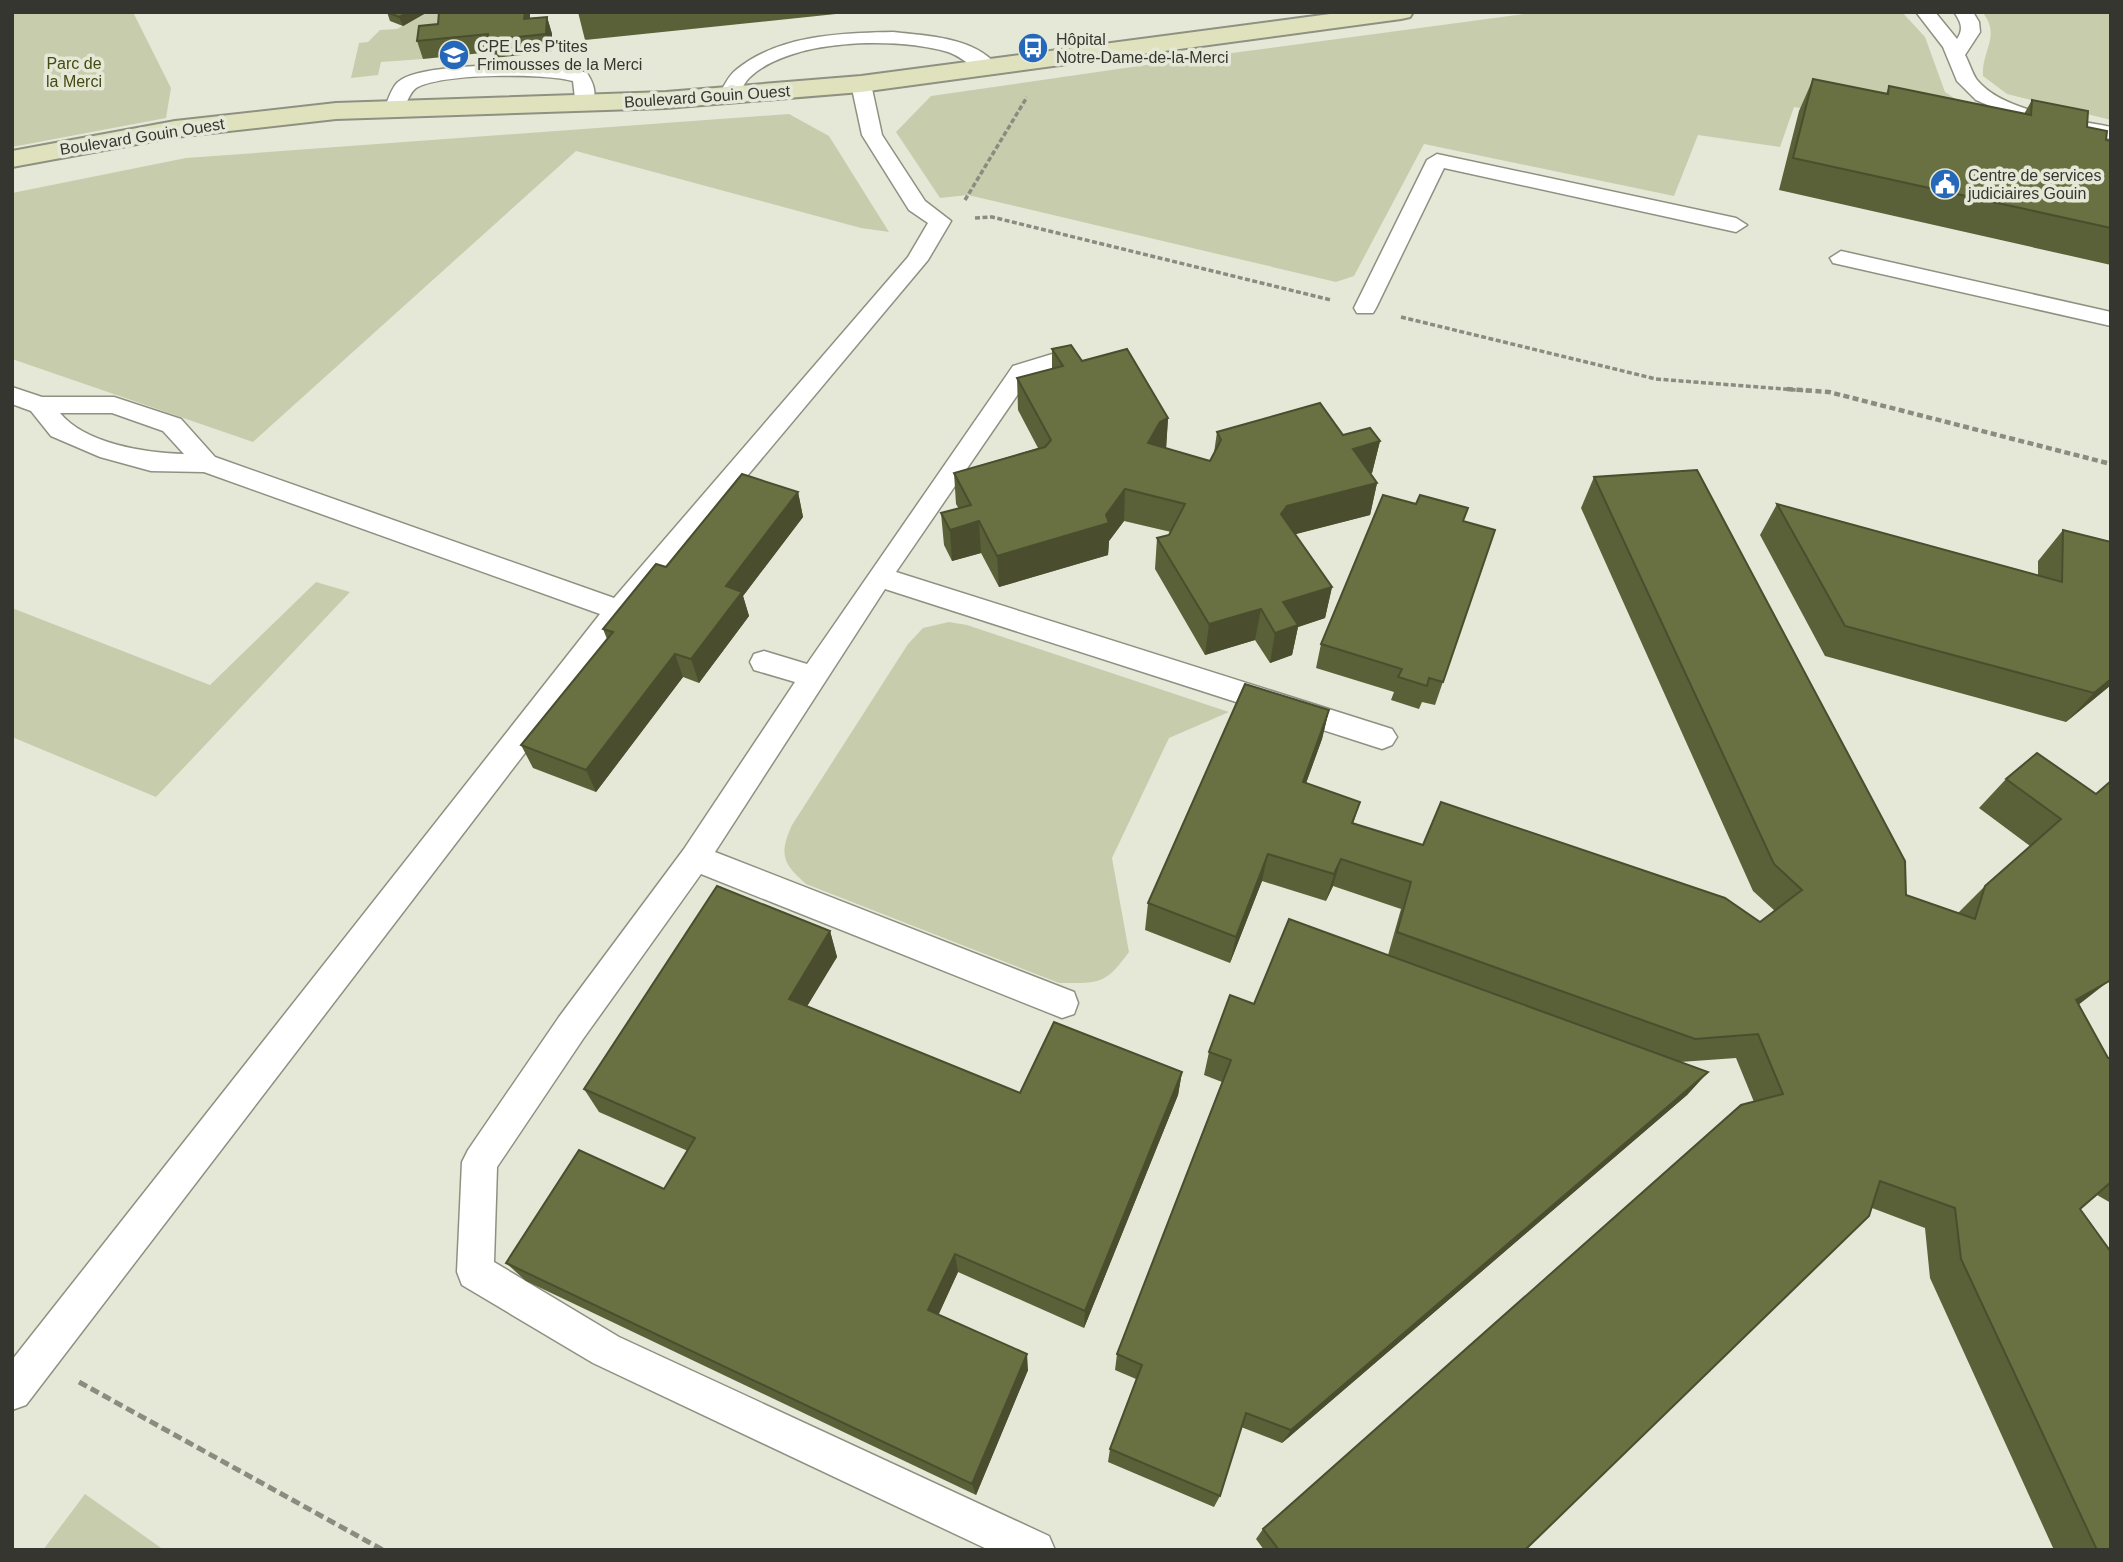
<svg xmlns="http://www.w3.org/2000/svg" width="2123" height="1562" font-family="Arial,sans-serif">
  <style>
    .green { fill: #c7cdac }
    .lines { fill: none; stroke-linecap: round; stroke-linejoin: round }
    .lane-casing { stroke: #8e9181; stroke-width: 3 }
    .secondary-casing { stroke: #8e9181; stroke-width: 4 }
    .path-far2 { stroke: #8a8c80; stroke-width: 3.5; stroke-dasharray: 5 2.5; stroke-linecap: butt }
    .path-far1 { stroke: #8a8c80; stroke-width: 4.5; stroke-dasharray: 6 3.5; stroke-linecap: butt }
    .path { stroke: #8a8c80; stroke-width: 5; stroke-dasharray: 9 4.5; stroke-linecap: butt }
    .lane { fill: #fff; fill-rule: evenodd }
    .secondary { fill: #dfe2bd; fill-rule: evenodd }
    .wall { fill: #5a6038 }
    .shaded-wall { fill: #4a4e2e }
    .building { fill: #697041; stroke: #4a4e2e; stroke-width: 2 }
    .labels { text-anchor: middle; stroke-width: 7; stroke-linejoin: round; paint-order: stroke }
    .far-poi-label { font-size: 16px; fill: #35362f; stroke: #e5e8d7; text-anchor: start }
    .far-park-label { font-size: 16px; fill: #444a11; stroke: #e5e8d7 }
    .far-street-label { font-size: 16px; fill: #35362f; stroke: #e5e8d7 }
  </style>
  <rect width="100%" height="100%" fill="#e5e8d7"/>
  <g class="green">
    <polygon points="12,12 133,12 171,88 166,118 12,147"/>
    <polygon points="427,12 474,12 423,59 381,62 378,75 351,78 359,43 368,42 380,30 397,29"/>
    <polygon points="1540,12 1902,12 1925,37 1945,92 1981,116 1846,115 1794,107 1780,147 1698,135 1674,196 1424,144 1354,276 1336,282 968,195 940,198 896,132 931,96 1194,58"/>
    <path d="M1982 12H2111V120L2007 94 1983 76C1981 51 2002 35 1982 12Z"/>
    <polygon points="789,114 829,136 889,232 861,228 576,151 253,442 12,359 12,193 186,158"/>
    <polygon points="316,582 350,592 156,797 12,737 12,608 210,685"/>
    <path d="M949 622 967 625 1229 712 1169 738 1112 858 1129 952C1105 985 1100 983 1059 983L806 884C782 863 779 854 792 825L908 644 923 628Z"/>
    <polygon points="85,1494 164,1550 43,1550"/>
  </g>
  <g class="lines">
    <g class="lane-casing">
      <g id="lane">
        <path d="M1916 12H1935L1957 39C1964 29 1961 22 1954 12H1973L1979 22 1980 32 1965 55C1969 62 1972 73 1977 80 2003 112 2072 119 2111 127V139L2027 122 1976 100 1957 81 1943 47Z"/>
        <path d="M893 32C928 36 976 37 999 68L996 72C979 76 964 57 948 52 897 37 790 38 749 78 743 84 740 94 735 101H721L718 97C723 88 728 76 736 70 778 35 841 33 893 32Z"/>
        <path d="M519 65 566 67 587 73C594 84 598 95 590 107H576L573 81C544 73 441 73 416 88 409 93 407 104 402 111H388L385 107C388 100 392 87 398 82 416 66 493 65 519 65Z"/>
        <path d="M861 78 871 84 882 135 925 201 951 221 928 260 629 617 26 1405 12 1410V1360L600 614 204 472 151 471 100 457 51 436 31 411 12 404V387L42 397H114L181 419 215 457 614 598 908 257 928 223 909 210 862 135 851 84ZM60 413H112L163 431 184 454C146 453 85 444 60 413Z"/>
        <polygon points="1437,154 1736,218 1747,225 1736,232 1444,168 1376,308 1373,313 1357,313 1354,308 1427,160"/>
        <polygon points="1841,251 2111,312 2111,326 1833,263 1830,258"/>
        <polygon points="1059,352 1067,355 1071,360 1067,365 1029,378 896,572 1392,729 1397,737 1392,745 1382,749 885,589 715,852 1074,992 1078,1003 1074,1014 1062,1018 701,874 583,1039 497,1167 494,1262 619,1337 1049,1536 1055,1550 989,1550 593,1363 462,1285 457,1272 462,1162 468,1150 559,1017 684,849 795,682 754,670 750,662 754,654 764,651 807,664 1013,366"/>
      </g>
    </g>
    <g class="secondary-casing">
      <polygon id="secondary" points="1345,12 1413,12 1410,17 1401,19 861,92 666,108 336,119 175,137 12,167 12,151 175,121 336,103 666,92 861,76"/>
    </g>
    <g class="path-far2">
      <polyline points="965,200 1027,97"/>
      <polyline points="975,218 992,217 1331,300"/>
      <polyline points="1401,317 1656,379 1810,391"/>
    </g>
    <polyline class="path-far1" points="1787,389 1829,392 2111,464"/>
    <polyline class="path" points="79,1382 383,1550"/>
    <use href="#lane" class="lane"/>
    <use href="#secondary" class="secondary"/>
  </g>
  <g class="wall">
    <polygon points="387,12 423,12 424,14 403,26 390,21"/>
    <polygon points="439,12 530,12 530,18 547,17 552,34 551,52 494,58 492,52 423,59 417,41 438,24"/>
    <polygon points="578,12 855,12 585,40"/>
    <polygon points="1813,79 1886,94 1889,86 2024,114 2032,100 2087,127 2106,140 2111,141 2111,265 1779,190 1799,111"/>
    <polygon points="1052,349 1082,361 1168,418 1166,448 1210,461 1214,453 1217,432 1343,435 1380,441 1372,473 1371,473 1377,483 1370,515 1295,534 1332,587 1325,618 1298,627 1292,655 1270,663 1255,640 1205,655 1155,569 1157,538 1169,535 1171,532 1124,521 1109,541 1108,555 999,587 981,553 952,561 944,545 941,513 959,509 956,504 954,473 1038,448 1018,410 1017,378 1052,369"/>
    <polygon points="1594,477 1906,895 1958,913 1985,886 2030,846 1979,808 2006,779 2096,794 2079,1004 2108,1058 2111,1058 2111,1203 2097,1195 2080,1209 2111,1550 2054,1550 1930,1278 1925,1228 1872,1208 1525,1550 1264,1550 1256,1539 1263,1529 1754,1102 1736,1058 1680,1062 1708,1072 1687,1095 1282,1443 1241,1427 1220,1496 1214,1507 1108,1462 1110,1449 1136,1379 1115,1370 1117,1354 1222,1082 1204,1075 1209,1052 1254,1004 1388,955 1401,909 1333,886 1326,901 1262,881 1230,963 1145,930 1148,903 1329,710 1322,739 1306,783 1360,802 1353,824 1423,845 1760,922 1775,911 1753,891 1581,508"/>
    <polygon points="798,492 803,517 743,596 749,616 699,683 683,677 596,792 533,768 521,745 607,639 603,629 666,567"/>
    <polygon points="1777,504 2038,575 2038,561 2063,530 2111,685 2066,722 1825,656 1760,535"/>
    <polygon points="1464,521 1495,530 1435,705 1422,702 1419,709 1391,700 1394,692 1316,668 1321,644"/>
    <polygon points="830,931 837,957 807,1006 1020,1093 1182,1072 1178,1095 1084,1328 958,1272 938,1315 1028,1370 976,1495 526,1281 506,1263 664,1189 688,1151 599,1112 584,1089"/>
  </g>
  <g class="shaded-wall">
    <polygon points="409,12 423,12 424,14 403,26 399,17"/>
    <polygon points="525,12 530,12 530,36 524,19"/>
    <polygon points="547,17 552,34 551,52 546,34"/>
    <polygon points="1168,418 1166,450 1148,443 1160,422"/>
    <polygon points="1380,441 1372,473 1346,481 1353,449"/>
    <polygon points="1377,483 1370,515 1281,538 1281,514 1287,506"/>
    <polygon points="1125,489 1124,521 1109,541 1108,555 999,587 997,556"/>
    <polygon points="798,492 803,517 743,596 749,616 699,683 691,659 726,586"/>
    <polygon points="979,521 981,553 952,561 950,530"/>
    <polygon points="1332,587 1325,618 1298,627 1292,655 1270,663 1275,633 1283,602"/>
    <polygon points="1261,609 1255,640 1205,655 1209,624"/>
    <polygon points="675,654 683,677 596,792 586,770"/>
    <polygon points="2111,679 2111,685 2066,722 2094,693"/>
    <polygon points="1329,710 1322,739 1296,811 1303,782"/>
    <polygon points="1268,854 1262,881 1230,963 1236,937"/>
    <polygon points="1341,859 1333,886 1326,901 1334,874"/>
    <polygon points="830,931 837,957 797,1023 789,999"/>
    <polygon points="2109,981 2077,1006 2076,1000"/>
    <polygon points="1182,1072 1178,1095 1084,1328 1085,1311"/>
    <polygon points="1708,1072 1687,1095 1282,1443 1291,1430"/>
    <polygon points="955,1254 958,1272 933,1327 928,1310"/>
    <polygon points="1027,1354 1028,1370 976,1495 972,1484"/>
  </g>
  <g class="building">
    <polygon points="387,12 409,12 399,17"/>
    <polygon points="439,12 525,12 524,19 547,17 546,34 488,40 488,34 417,41 419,26 438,24"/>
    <polygon points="1813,79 1888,94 1889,86 2031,115 2032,100 2088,111 2087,127 2107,131 2106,140 2111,141 2111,228 1793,158"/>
    <polygon points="1071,345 1082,361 1127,349 1168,418 1160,422 1148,443 1210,461 1221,440 1217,432 1320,403 1343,435 1370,428 1380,441 1353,449 1377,483 1287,506 1281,514 1332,587 1283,602 1298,625 1275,633 1261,609 1209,624 1157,538 1169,535 1185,504 1125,489 1106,515 1109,523 997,556 979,521 950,530 941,513 971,505 954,473 1045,447 1051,440 1017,378 1063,366 1052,349"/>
    <polygon points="1697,470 1905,861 1906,895 1975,919 1985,886 2061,819 2006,779 2037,753 2096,794 2111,781 2111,980 2076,1000 2108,1058 2111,1058 2111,1182 2080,1209 2111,1252 2111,1550 2097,1550 1961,1259 1955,1208 1880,1181 1869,1216 1525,1550 1279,1550 1263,1529 1741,1105 1783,1094 1758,1034 1695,1039 1397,932 1411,882 1341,859 1334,874 1268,854 1236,937 1148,903 1245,684 1329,710 1303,782 1360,802 1352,823 1423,845 1441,802 1725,898 1760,922 1802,890 1774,864 1594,477"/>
    <polygon points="742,474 798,492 726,586 742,592 691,659 675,654 586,770 521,745 613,632 603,629 656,564 666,567"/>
    <polygon points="1383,495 1416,504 1420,495 1468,508 1463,521 1495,530 1443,682 1429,678 1427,686 1398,677 1402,669 1321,644"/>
    <polygon points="1777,504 2062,582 2063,530 2111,542 2111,679 2094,693 1845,626"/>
    <polygon points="717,886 830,931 789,999 1020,1093 1054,1022 1182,1072 1085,1311 955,1254 928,1310 1027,1354 972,1484 506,1263 579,1150 664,1189 695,1138 584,1089"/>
    <polygon points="1289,919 1708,1072 1291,1430 1246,1413 1220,1496 1110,1449 1142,1365 1117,1354 1231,1060 1209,1052 1230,995 1254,1004"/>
  </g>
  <defs>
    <g id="bus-disc" transform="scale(1.575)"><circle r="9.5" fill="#2567b8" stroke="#e5e8d7"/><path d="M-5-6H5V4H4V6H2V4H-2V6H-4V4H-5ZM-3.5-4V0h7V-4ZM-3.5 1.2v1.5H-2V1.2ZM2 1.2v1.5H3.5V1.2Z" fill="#fff"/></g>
    <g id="school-disc" transform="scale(1.575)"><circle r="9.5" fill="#2567b8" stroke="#e5e8d7"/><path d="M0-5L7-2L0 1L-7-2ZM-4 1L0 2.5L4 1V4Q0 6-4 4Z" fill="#fff"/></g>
    <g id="civic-disc" transform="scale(1.575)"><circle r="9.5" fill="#2567b8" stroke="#e5e8d7"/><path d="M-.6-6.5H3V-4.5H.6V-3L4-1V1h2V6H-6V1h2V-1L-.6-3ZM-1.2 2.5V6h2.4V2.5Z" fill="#fff"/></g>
  </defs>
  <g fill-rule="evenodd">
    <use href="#bus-disc" x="1033" y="48"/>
    <use href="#school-disc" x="454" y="55"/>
    <use href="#civic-disc" x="1945" y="184"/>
  </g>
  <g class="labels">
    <g class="far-poi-label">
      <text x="1056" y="45">Hôpital<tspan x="1056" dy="18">Notre-Dame-de-la-Merci</tspan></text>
      <text x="477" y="52">CPE Les P'tites<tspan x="477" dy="18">Frimousses de la Merci</tspan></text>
      <text x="1968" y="181">Centre de services<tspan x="1968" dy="18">judiciaires Gouin</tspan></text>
    </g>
    <g class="far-park-label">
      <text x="74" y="69">Parc de<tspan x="74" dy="18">la Merci</tspan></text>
    </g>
    <g class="far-street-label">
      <text transform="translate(707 96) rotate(-4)" y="6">Boulevard Gouin Ouest</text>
      <text transform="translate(142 136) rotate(-9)" y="6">Boulevard Gouin Ouest</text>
    </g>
  </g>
  <rect width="2123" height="1562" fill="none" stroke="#35362f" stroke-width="28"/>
</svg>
